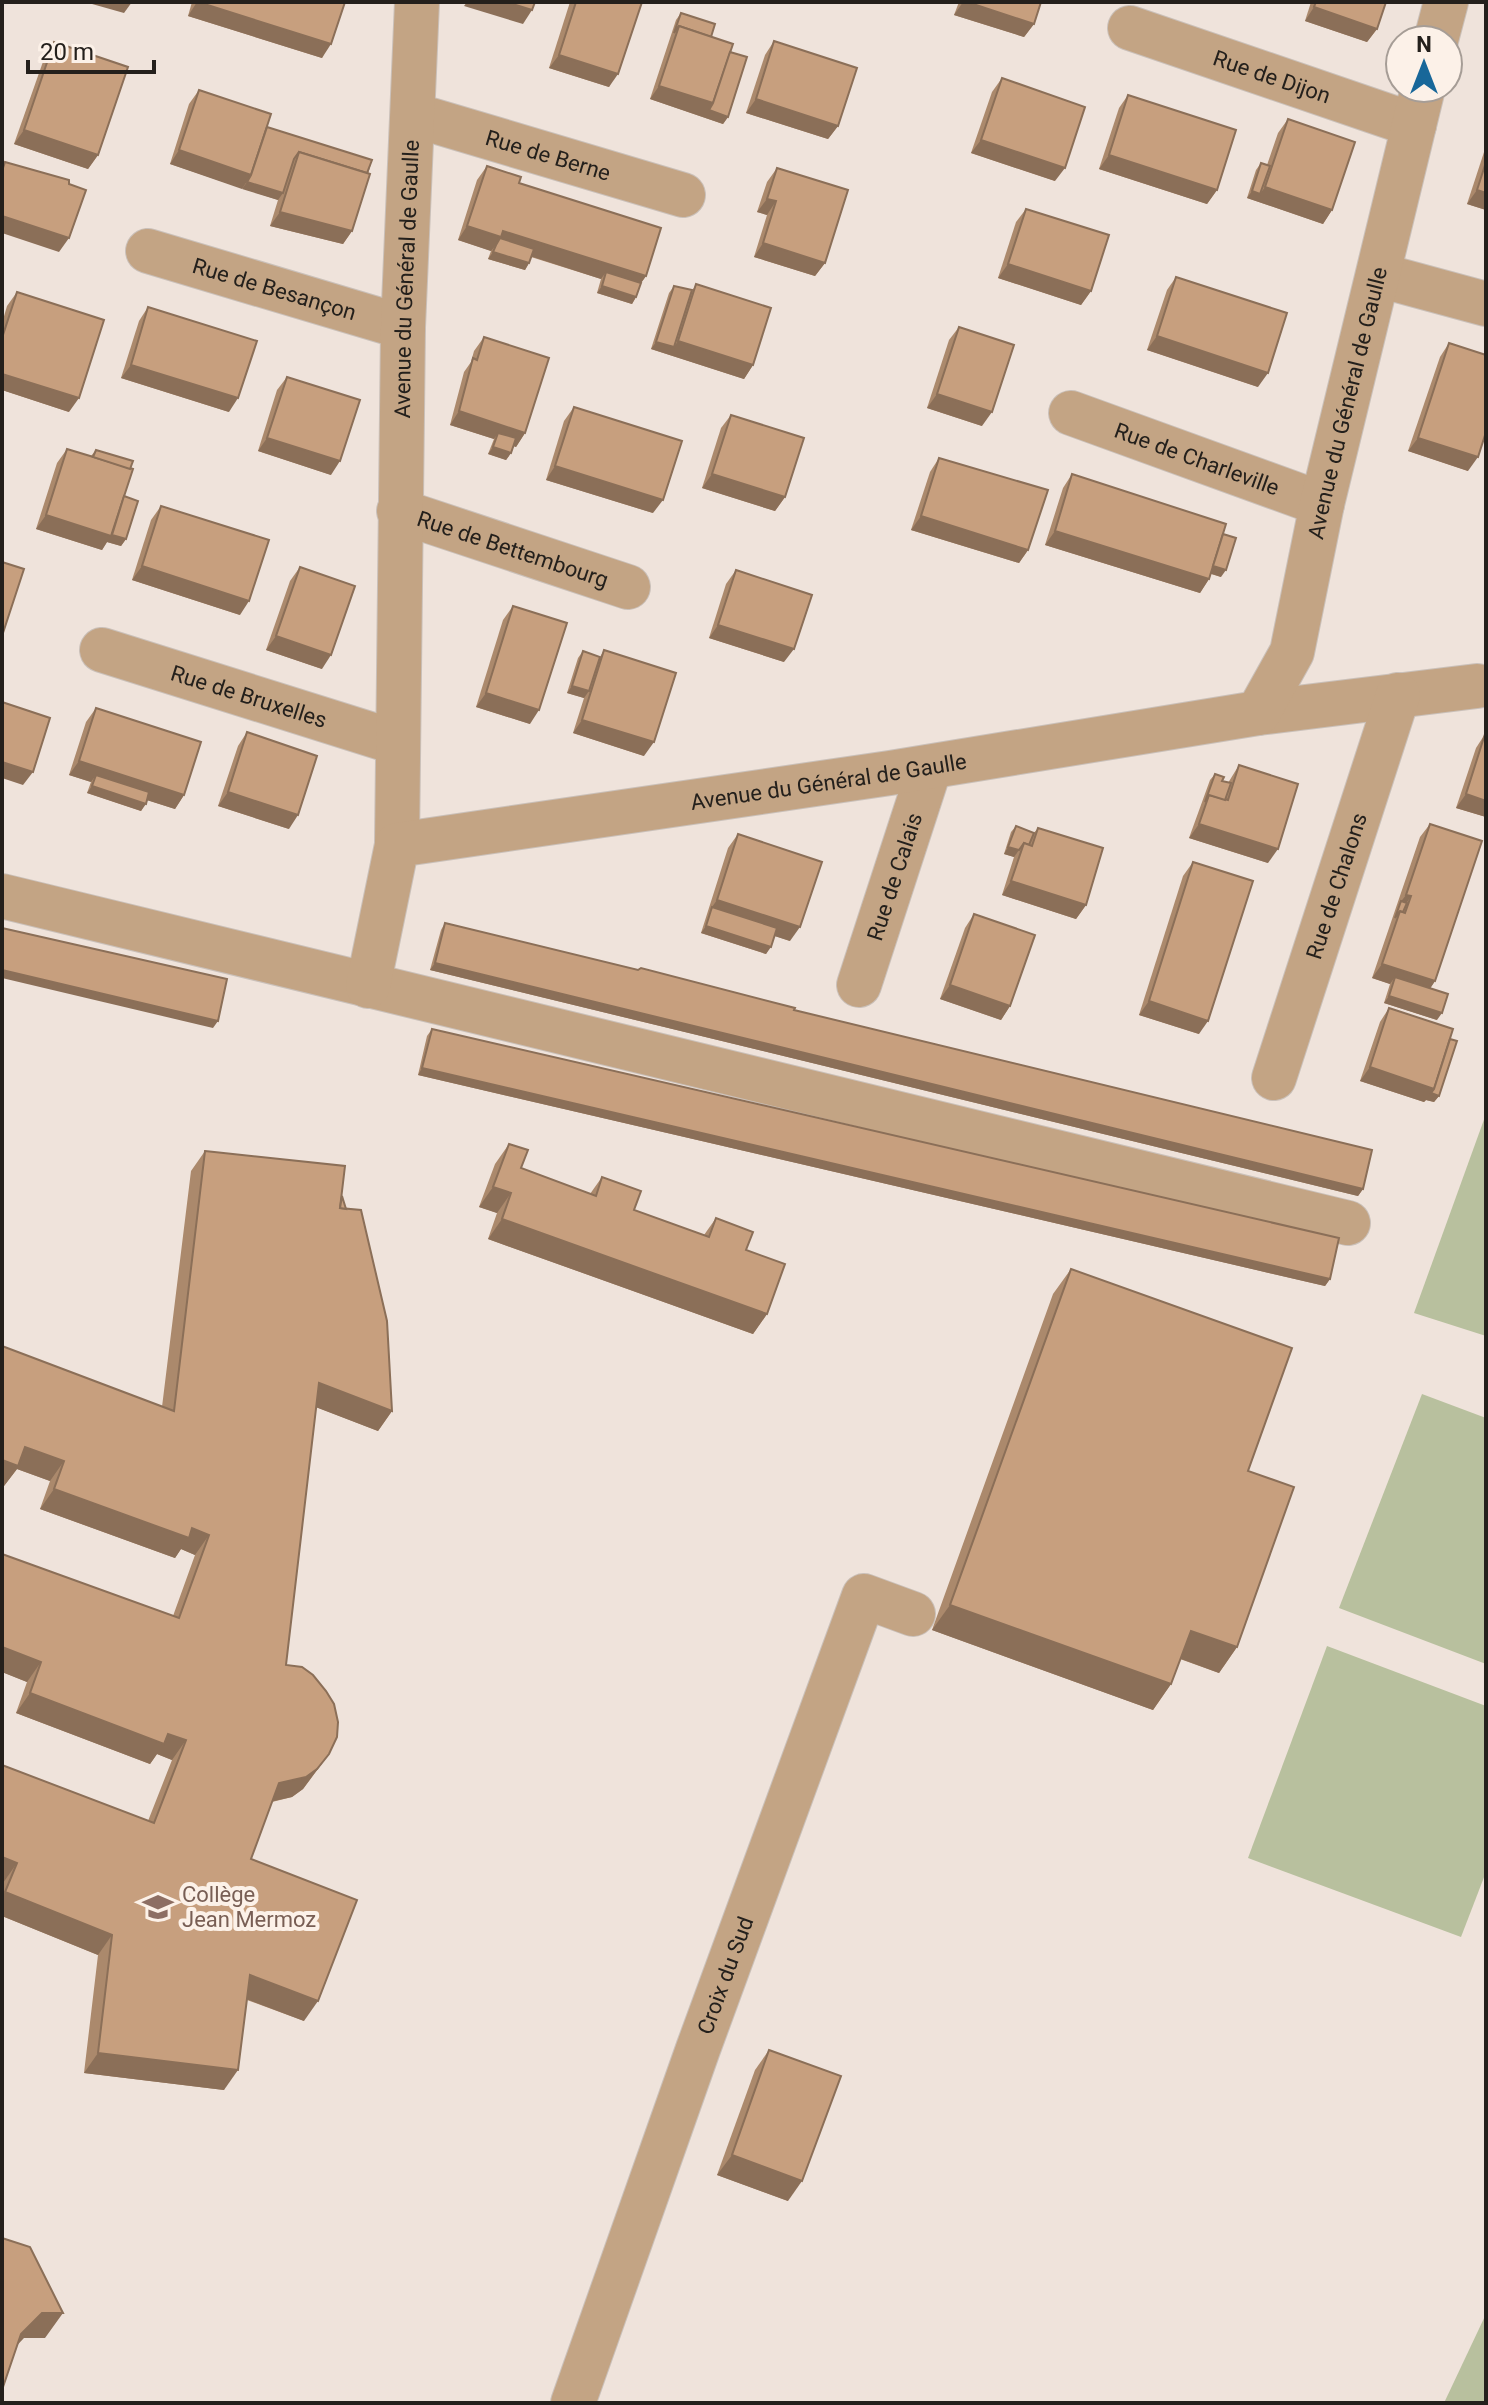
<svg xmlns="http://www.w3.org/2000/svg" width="1488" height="2405" font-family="Roboto,sans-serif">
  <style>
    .green { fill: #b8c09e }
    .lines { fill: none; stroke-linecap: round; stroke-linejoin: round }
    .minor-casing { stroke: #cac0b9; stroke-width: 46 }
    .minor { stroke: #c3a484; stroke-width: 44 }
    .wall { fill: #ab896c }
    .shaded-wall { fill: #8b6f58 }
    .building { fill: #c79f7e; stroke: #8b6f58; stroke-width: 2 }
    .labels { text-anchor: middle; stroke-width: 8; stroke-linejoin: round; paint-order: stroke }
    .street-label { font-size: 22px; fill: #24201c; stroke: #fcf1e8 }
    .education-label { font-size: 22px; fill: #785e54; stroke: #fcf1e8; text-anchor: start }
  </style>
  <rect width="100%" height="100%" fill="#efe3db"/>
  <g class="green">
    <polygon points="1486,1114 1486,1336 1414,1313"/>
    <polygon points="1422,1394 1486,1418 1486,1664 1339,1608"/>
    <polygon points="1327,1646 1486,1706 1486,1872 1461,1937 1248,1858"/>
    <polygon points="1486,2314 1486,2403 1444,2403"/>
  </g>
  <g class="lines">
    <g class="minor-casing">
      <g id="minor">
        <path id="s1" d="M1130 28 1414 125"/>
        <polyline points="1436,40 1446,2"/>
        <path id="s2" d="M414 115 683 195"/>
        <path id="s3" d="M148 251 403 327"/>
        <polyline points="1379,275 1486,304"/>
        <path id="s4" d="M1071 413 1322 504"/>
        <path id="s5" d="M399 511 628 587"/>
        <path id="s6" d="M102 650 398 743"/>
        <polyline points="1258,713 1477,686"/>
        <path id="s7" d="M397 845 403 327 417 2"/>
        <polyline points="2,896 1348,1223"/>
        <path id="s8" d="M859 985 930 767"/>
        <path id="s9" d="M368 986 397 845 890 773 1258 713 1292 652 1322 504 1423 88"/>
        <path id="s10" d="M1274 1078 1398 695"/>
        <path id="s11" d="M573 2403 698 2049 864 1596 913 1614"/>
      </g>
    </g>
    <use href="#minor" class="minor"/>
  </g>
  <g class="wall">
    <polygon points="192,2 345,2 322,58 188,16"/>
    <polygon points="570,2 642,2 609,87 549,68"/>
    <polygon points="959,2 1041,2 1034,24 1024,37 954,15"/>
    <polygon points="1311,2 1386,2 1377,29 1367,42 1305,21"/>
    <polygon points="681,13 730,52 728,117 723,124 650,99 676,20"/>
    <polygon points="774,41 838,126 828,139 746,113 765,55"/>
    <polygon points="54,42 98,155 88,169 14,144 45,56"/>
    <polygon points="1002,78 1055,181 971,153 992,92"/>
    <polygon points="199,90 267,127 372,160 352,231 343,244 270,226 278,200 170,164 189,104"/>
    <polygon points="1128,95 1217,190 1207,204 1099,169 1119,108"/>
    <polygon points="1288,119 1332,210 1323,224 1247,198 1256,170 1261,163 1267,165 1278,133"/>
    <polygon points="1486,146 1486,210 1467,204"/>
    <polygon points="487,166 519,183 646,276 641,283 636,297 632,304 597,293 601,279 531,257 529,263 525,270 488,259 491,251 458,240 477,180"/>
    <polygon points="777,168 825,263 815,276 754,257 767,215 757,212 767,182"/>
    <polygon points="1026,209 1091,291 1081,305 998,278 1016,222"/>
    <polygon points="1176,277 1258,387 1147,350 1167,290"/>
    <polygon points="696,284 753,365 744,379 651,349 669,293 674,286 692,291"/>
    <polygon points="17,292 69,412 2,390 2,323 7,306"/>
    <polygon points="148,307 229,412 121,378 139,321"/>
    <polygon points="959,327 982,426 927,408 949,340"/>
    <polygon points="484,337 525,433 516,447 514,446 511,453 506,460 488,454 494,439 450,425 464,372 471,362 474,351"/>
    <polygon points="1449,343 1468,471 1408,451 1440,357"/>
    <polygon points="287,377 331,475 258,451 277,390"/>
    <polygon points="574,407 653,513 546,480 564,421"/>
    <polygon points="731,415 785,497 775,511 702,488 721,428"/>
    <polygon points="67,449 91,456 96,450 124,496 126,539 121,546 107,542 102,550 36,529 57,463"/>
    <polygon points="939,458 1028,550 1019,563 911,530 930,472"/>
    <polygon points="1072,474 1223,534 1221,577 1211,574 1209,579 1200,593 1045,545 1063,488"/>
    <polygon points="161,506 240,615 132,580 151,520"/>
    <polygon points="300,567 322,669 266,650 290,581"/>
    <polygon points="736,570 784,662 709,638 726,584"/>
    <polygon points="513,606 530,724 476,707 503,620"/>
    <polygon points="604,650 644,756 573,733 584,698 567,693 578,658 583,651 600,657"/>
    <polygon points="96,708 184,795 175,809 147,800 141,811 87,793 91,782 69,775 86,722"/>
    <polygon points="247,732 289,829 218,806 238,746"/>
    <polygon points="1485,734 1486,817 1456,808 1476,748"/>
    <polygon points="1239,765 1268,863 1189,838 1210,780 1215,774 1222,781 1228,783"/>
    <polygon points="1430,824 1435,981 1430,988 1437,1020 1384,1003 1390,984 1372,978 1420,837"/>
    <polygon points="1016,826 1033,834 1038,828 1086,905 1076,919 1002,895 1014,857 1004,854 1011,832"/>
    <polygon points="738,834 790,941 775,936 766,954 701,933 728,848"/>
    <polygon points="1193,862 1199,1034 1139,1015 1183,876"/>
    <polygon points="974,914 1010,1006 1001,1020 940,999 965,928"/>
    <polygon points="445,923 794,1010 1363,1189 1358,1196 430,970 441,930"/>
    <polygon points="1389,1008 1450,1039 1439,1096 1434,1102 1426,1100 1424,1102 1360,1081 1380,1022"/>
    <polygon points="432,1029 1330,1279 1325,1286 418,1075 427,1036"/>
    <polygon points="509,1144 521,1168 590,1194 602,1177 634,1210 704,1235 716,1218 746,1250 767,1314 753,1334 488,1239 497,1213 479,1207 495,1164"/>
    <polygon points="205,1151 342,1195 392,1411 378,1431 316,1407 286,1665 329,1754 303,1789 292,1797 272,1802 251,1859 304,2021 247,2000 224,2090 84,2073 98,1955 2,1916 2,1765 148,1821 172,1760 157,1754 150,1764 16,1713 27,1682 2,1672 173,1616 195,1555 181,1549 175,1558 40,1509 50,1481 17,1469 4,1486 2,1486 2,1346 162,1407 191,1171"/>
    <polygon points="1071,1269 1248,1471 1237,1647 1219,1673 1180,1659 1171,1684 1153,1710 932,1630 1053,1294"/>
    <polygon points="769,2050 788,2201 717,2175 755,2070"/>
  </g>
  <g class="shaded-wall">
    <polygon points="85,2 132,2 124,13"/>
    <polygon points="197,2 331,44 322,58 188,16"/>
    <polygon points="467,2 506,2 532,10 523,24 464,6"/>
    <polygon points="963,2 967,2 1034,24 1024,37 954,15"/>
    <polygon points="1314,7 1377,29 1367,42 1305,21"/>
    <polygon points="559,55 618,74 609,87 549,68"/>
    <polygon points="659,86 713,103 728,117 723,124 650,99"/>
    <polygon points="756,99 838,126 828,139 746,113"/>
    <polygon points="24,130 98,155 88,169 14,144"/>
    <polygon points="981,140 1065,168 1055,181 971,153"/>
    <polygon points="179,150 251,175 242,189 170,164"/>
    <polygon points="1109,155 1217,190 1207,204 1099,169"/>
    <polygon points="247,182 283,193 278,200 242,189"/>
    <polygon points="1265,187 1332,210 1323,224 1247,198 1252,191 1260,194"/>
    <polygon points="1477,190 1486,193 1486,210 1467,204"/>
    <polygon points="767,199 776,201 767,215 757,212"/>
    <polygon points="280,212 352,231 343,244 270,226"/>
    <polygon points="2,216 69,238 59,252 2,233"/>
    <polygon points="467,226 503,231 646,276 636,290 606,272 601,279 496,245 491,251 458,240"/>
    <polygon points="763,243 825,263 815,276 754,257"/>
    <polygon points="493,252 529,263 525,270 488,259"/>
    <polygon points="1008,264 1091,291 1081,305 998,278"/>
    <polygon points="602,286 636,297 632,304 597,293"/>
    <polygon points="1157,336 1268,373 1258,387 1147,350"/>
    <polygon points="678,341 753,365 744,379 651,349 656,342 674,347"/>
    <polygon points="131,365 238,398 229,412 121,378"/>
    <polygon points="2,374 79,398 69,412 2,390"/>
    <polygon points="937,394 992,412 982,426 927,408"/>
    <polygon points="459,411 525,433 516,447 496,440 498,433 494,439 450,425"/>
    <polygon points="267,438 340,461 331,475 258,451"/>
    <polygon points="1418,438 1478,457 1468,471 1408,451"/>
    <polygon points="493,447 511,453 506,460 488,454"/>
    <polygon points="555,466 663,500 653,513 546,480"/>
    <polygon points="712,474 785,497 775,511 702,488"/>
    <polygon points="46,515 109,534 126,539 121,546 107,542 102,550 36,529"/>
    <polygon points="921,516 1028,550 1019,563 911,530"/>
    <polygon points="1055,531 1209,579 1200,593 1045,545"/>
    <polygon points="1211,565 1226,570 1221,577 1206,572"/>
    <polygon points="142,566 249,601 240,615 132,580"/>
    <polygon points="718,625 794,649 784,662 709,638"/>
    <polygon points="276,636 331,655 322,669 266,650"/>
    <polygon points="572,686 589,691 584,698 567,693"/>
    <polygon points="486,693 539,710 530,724 476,707"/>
    <polygon points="582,720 654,742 644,756 573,733"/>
    <polygon points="79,761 184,795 175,809 93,783 96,775 91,782 69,775"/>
    <polygon points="2,762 33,772 23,785 2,778"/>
    <polygon points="92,786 146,804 141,811 87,793"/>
    <polygon points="228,792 298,815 289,829 218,806"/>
    <polygon points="1466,794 1486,801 1486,817 1456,808"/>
    <polygon points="1199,824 1278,849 1268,863 1189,838"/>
    <polygon points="1008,847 1019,850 1014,857 1004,854"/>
    <polygon points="1011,881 1086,905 1076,919 1002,895"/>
    <polygon points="1406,895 1411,896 1402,910 1401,901 1396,908"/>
    <polygon points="717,900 800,927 790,941 710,915 712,907"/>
    <polygon points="706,926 771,947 766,954 701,933"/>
    <polygon points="435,963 1363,1189 1358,1196 430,970"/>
    <polygon points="1382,964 1435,981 1426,995 1395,977 1390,984 1372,978"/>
    <polygon points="2,970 218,1021 213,1028 2,978"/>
    <polygon points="950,985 1010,1006 1001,1020 940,999"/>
    <polygon points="1389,996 1442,1013 1437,1020 1384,1003"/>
    <polygon points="1149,1001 1208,1021 1199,1034 1139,1015"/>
    <polygon points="1370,1067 1434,1089 1439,1096 1434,1102 1426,1100 1424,1102 1360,1081"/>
    <polygon points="422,1068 1330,1279 1325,1286 418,1075"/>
    <polygon points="493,1187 511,1193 497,1213 479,1207"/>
    <polygon points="502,1219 767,1314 753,1334 488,1239"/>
    <polygon points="319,1383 392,1411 378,1431 305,1403"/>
    <polygon points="25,1447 64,1461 50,1481 17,1469 4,1486 2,1486 2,1460"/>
    <polygon points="54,1489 192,1528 209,1535 195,1555 181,1549 175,1558 40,1509"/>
    <polygon points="950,1605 1171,1684 1153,1710 932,1630"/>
    <polygon points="1191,1631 1237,1647 1219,1673 1173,1656"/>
    <polygon points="2,1647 41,1662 27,1682 2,1672"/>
    <polygon points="30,1693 168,1734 186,1740 172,1760 157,1754 150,1764 16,1713"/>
    <polygon points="329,1754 303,1789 292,1797 265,1803 279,1783"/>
    <polygon points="2,1857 17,1863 3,1883 2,1883"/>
    <polygon points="5,1892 112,1935 98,1955 2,1916 2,1896"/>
    <polygon points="250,1975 318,2001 304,2021 236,1995"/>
    <polygon points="98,2053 238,2070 224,2090 84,2073"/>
    <polygon points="732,2155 802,2181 788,2201 717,2175"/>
    <polygon points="42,2313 63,2313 45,2338 24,2338 3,2360 21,2334"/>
  </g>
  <g class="building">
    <polygon points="198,2 345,2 331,44"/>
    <polygon points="506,2 535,2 532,10"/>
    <polygon points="576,2 642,2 618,74 559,55"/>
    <polygon points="967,2 1041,2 1034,24"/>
    <polygon points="1316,2 1386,2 1377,29 1314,7"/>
    <polygon points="681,13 715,24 711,37 679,26 674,33"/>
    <polygon points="679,26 733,44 713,103 659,86"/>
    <polygon points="774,41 857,68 838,126 756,99"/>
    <polygon points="54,42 128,67 98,155 24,130"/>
    <polygon points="730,52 747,57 728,117 709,110 713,103"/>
    <polygon points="1002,78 1085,107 1065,168 981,140"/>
    <polygon points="199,90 271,114 251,175 179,150"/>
    <polygon points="1128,95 1236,130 1217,190 1109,155"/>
    <polygon points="1288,119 1355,142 1332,210 1265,187"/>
    <polygon points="267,127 372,160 367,173 299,152 294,159 283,193 247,182 251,175"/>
    <polygon points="299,152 370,174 352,231 280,212"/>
    <polygon points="5,162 69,180 69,184 86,190 69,238 2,216 2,171"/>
    <polygon points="1486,162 1486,193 1477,190"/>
    <polygon points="1261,163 1270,166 1260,194 1252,191"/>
    <polygon points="487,166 521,177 519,183 661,228 646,276 503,231 501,237 467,226"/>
    <polygon points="777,168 848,190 825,263 763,243 776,201 767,199"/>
    <polygon points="1026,209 1109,235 1091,291 1008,264"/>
    <polygon points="500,238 534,249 529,263 493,252 496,245"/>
    <polygon points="606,272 641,283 636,297 602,286"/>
    <polygon points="1176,277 1287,313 1268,373 1157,336"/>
    <polygon points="696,284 771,308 753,365 678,341"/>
    <polygon points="674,286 692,290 674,347 656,342"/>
    <polygon points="17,292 104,320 79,398 2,374 2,338"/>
    <polygon points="148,307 257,341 238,398 131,365"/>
    <polygon points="959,327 1014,345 992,412 937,394"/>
    <polygon points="484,337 549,358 525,433 459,411 473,358 477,360"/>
    <polygon points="1449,343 1486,355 1486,432 1478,457 1418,438"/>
    <polygon points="287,377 360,400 340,461 267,438"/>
    <polygon points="574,407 682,441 663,500 555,466"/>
    <polygon points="731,415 804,438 785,497 712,474"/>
    <polygon points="498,433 516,438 511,453 493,447"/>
    <polygon points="67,449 133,469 111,536 46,515"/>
    <polygon points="96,450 133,461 130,469 93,457"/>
    <polygon points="939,458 1048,490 1028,550 921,516"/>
    <polygon points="1072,474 1226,524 1209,579 1055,531"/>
    <polygon points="124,496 138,501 126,539 112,535"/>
    <polygon points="161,506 269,540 249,601 142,566"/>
    <polygon points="1223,534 1236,538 1226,570 1213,566"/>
    <polygon points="2,562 24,569 2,636"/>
    <polygon points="300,567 355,586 331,655 276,636"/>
    <polygon points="736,570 812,595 794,649 718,625"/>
    <polygon points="513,606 567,623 539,710 486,693"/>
    <polygon points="604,650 676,673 654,742 582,720"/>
    <polygon points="583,651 600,657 589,691 572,686"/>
    <polygon points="2,702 50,718 33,772 2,762"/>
    <polygon points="96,708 201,742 184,795 79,761"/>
    <polygon points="247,732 317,756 298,815 228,792"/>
    <polygon points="1485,734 1486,735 1486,801 1466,794"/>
    <polygon points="1239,765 1298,784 1278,849 1199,824 1209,795 1228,800"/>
    <polygon points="1215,774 1224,777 1222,781 1231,783 1225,800 1209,795 1205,802"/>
    <polygon points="96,775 149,792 146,804 92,786"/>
    <polygon points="1430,824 1482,841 1435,981 1382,964 1400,911 1405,913 1411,896 1406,895"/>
    <polygon points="1016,826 1034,833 1029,845 1024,843 1019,850 1008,847"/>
    <polygon points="1038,828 1103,848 1086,905 1011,881 1024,843 1032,846"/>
    <polygon points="738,834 822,862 800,927 717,900"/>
    <polygon points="1193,862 1253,881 1208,1021 1149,1001"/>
    <polygon points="1401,901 1407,903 1403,912 1400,911 1395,918"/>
    <polygon points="712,907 777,928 771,947 706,926"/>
    <polygon points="974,914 1035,935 1010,1006 950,985"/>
    <polygon points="445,923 638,970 641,968 795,1008 794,1010 1372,1150 1363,1189 435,963"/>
    <polygon points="2,928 227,979 218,1021 2,970"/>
    <polygon points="1395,977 1448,994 1442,1013 1389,996"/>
    <polygon points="1389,1008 1453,1029 1434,1089 1370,1067"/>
    <polygon points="432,1029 1339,1238 1330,1279 422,1068"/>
    <polygon points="1450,1039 1457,1041 1439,1096 1431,1093 1434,1089"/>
    <polygon points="509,1144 528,1150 521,1168 596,1196 602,1177 641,1191 634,1210 709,1237 716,1218 753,1232 746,1250 785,1264 767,1314 502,1219 511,1193 493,1187"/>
    <polygon points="205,1151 345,1166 340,1208 361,1210 387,1321 392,1411 319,1383 286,1665 302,1667 313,1675 326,1691 334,1704 338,1722 337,1737 329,1754 317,1769 306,1777 279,1783 251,1859 357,1900 318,2001 250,1975 238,2070 98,2053 112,1935 5,1892 17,1863 2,1857 2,1765 154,1823 186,1740 168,1734 164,1744 30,1693 41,1662 2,1647 2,1554 179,1618 209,1535 192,1528 189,1538 54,1489 64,1461 25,1447 18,1466 2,1460 2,1346 174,1411"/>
    <polygon points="342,1196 346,1209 340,1208"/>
    <polygon points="1071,1269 1292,1348 1248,1471 1294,1487 1237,1647 1191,1631 1171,1684 950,1605"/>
    <polygon points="769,2050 841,2076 802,2181 732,2155"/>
    <polygon points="2,2238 30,2247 63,2313 42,2313 21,2334 2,2390"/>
  </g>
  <defs>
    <g id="school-bare" transform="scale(2.4)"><path d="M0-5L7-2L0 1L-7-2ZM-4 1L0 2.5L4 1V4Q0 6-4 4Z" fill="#8d6e63" stroke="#fcf1e8" stroke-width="2.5" paint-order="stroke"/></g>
  </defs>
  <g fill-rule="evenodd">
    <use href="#school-bare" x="158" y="1907"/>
  </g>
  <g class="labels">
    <g class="street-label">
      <text dy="8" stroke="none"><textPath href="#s1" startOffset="150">Rue de Dijon</textPath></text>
      <text dy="8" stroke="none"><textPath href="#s2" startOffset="140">Rue de Berne</textPath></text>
      <text dy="8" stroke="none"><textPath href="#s7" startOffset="566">Avenue du Général de Gaulle</textPath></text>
      <text dy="8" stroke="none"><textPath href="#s3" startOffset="132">Rue de Besançon</textPath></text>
      <text dy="8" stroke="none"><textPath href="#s9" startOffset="1340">Avenue du Général de Gaulle</textPath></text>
      <text dy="8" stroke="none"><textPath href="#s4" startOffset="134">Rue de Charleville</textPath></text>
      <text dy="8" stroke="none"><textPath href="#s5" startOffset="120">Rue de Bettembourg</textPath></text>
      <text dy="8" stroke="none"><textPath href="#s6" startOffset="154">Rue de Bruxelles</textPath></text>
      <text dy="8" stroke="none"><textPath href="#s9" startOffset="580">Avenue du Général de Gaulle</textPath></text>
      <text dy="8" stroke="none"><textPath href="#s8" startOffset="114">Rue de Calais</textPath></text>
      <text dy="8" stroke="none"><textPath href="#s10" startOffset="202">Rue de Chalons</textPath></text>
      <text dy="8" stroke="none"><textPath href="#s11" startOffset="454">Croix du Sud</textPath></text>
    </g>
    <g class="education-label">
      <text x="182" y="1902">Collège<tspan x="182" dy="25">Jean Mermoz</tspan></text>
    </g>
  </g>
  <rect width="1488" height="2405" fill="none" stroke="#24201c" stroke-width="8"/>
  <g transform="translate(1424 64)"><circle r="38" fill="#fcf1e8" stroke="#a69d96" stroke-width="2"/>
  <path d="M0-6L14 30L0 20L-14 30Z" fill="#186799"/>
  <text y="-12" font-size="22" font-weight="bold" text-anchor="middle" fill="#24201c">N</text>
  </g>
  <path d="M28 60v12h126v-12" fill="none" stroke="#24201c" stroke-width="4"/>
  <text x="40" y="60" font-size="24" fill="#24201c" stroke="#fcf1e8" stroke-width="6" paint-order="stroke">20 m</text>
</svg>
